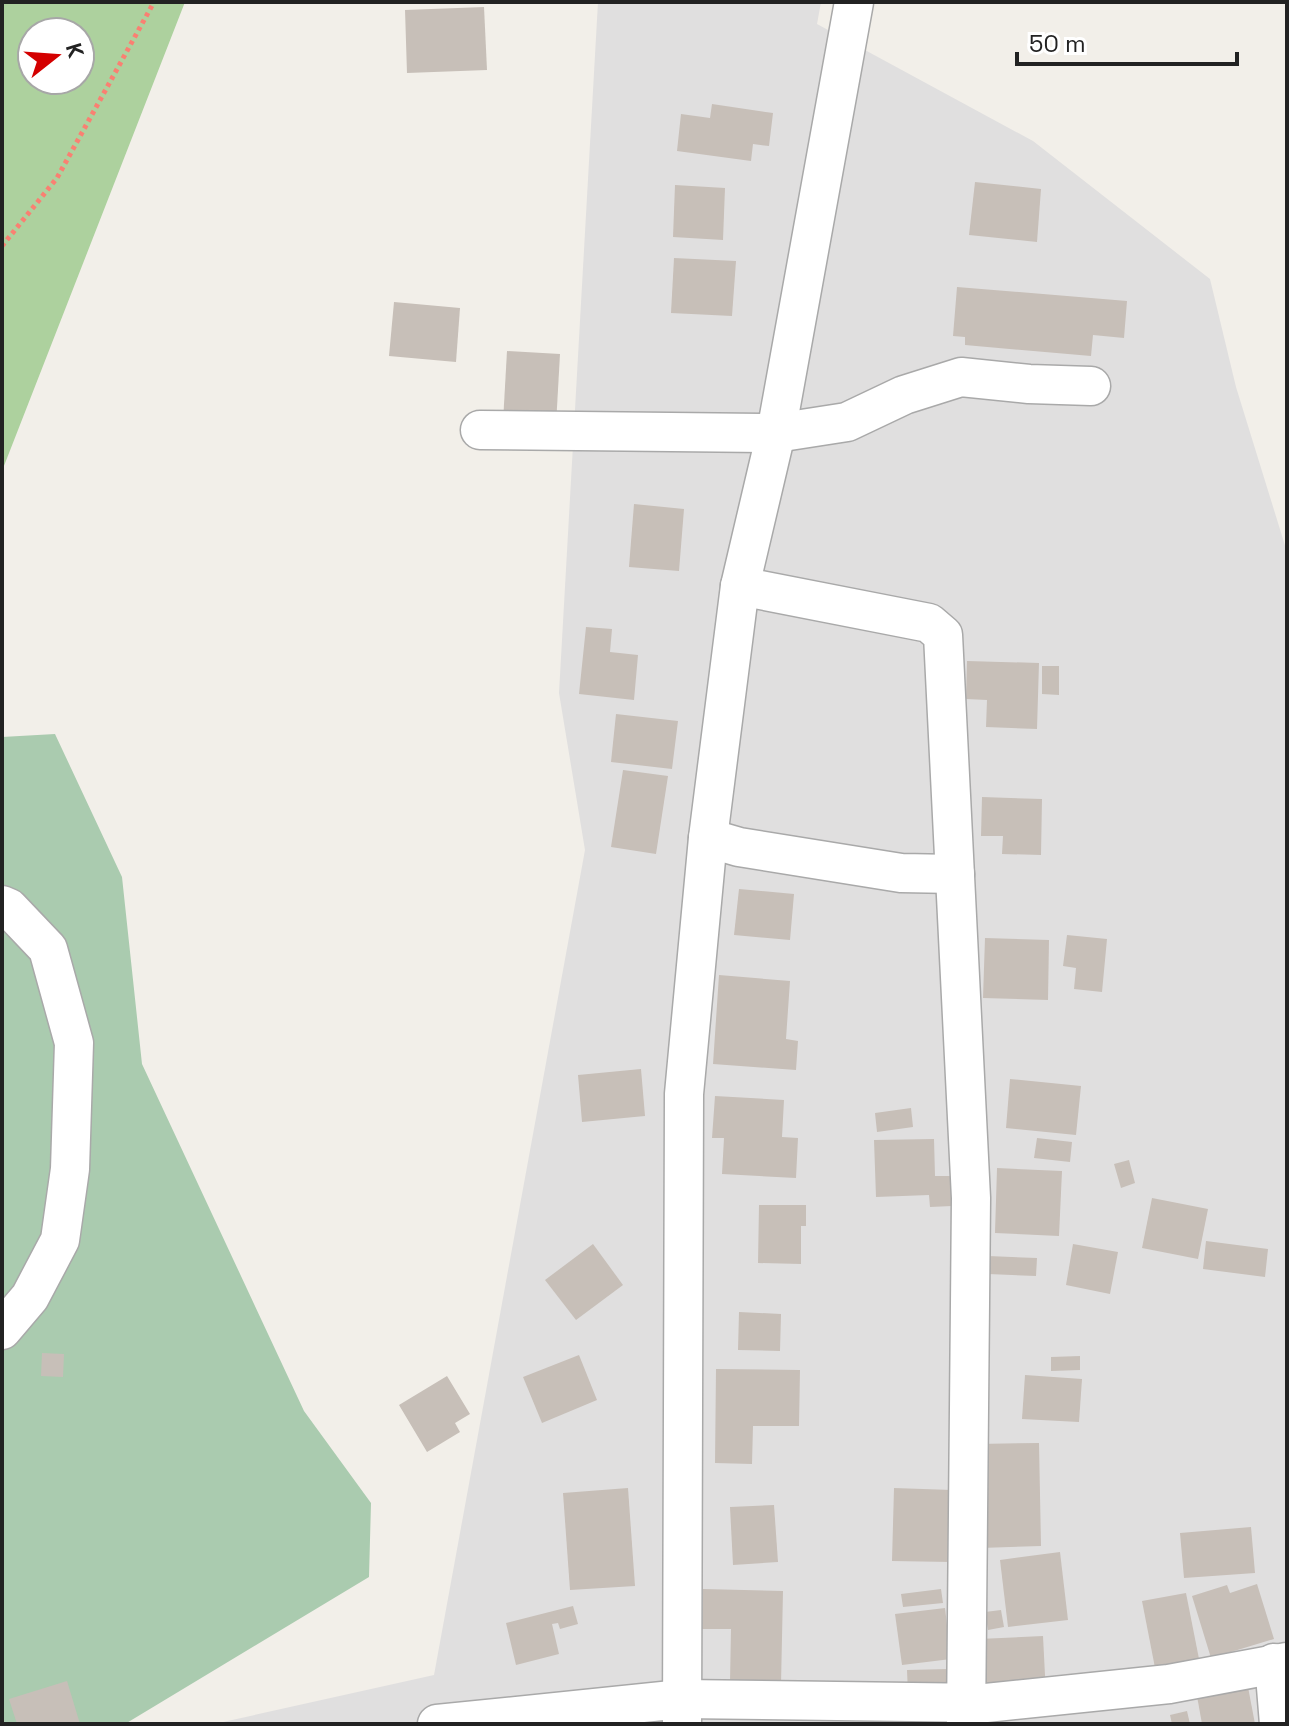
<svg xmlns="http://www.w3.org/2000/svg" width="1289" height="1726" font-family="'Space Grotesk',sans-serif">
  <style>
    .residential { fill: #e0dfdf }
    .forest { fill: #add19e; fill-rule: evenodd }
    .cemetery { fill: #aacbaf }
    .building { fill: #c7bfb8 }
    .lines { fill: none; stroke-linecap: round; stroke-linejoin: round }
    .minor-casing { stroke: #a9a9a9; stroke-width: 41 }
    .path { stroke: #fa8072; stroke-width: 5; stroke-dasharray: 4 4; stroke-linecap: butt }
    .minor { stroke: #fff; stroke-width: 38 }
  </style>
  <rect width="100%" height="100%" fill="#f2efe9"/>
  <polygon class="residential" points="598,2 821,2 817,24 1033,141 1210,279 1236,387 1287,552 1287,1724 214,1724 434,1675 585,850 559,693"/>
  <path class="forest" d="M2 2H185L2 471ZM32 32H80V80H32Z"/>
  <polygon class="cemetery" points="55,734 122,877 142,1064 304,1411 371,1503 369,1577 125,1724 2,1724 2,737"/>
  <g class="building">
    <polygon points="484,7 487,70 407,73 405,10"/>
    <polygon points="712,104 773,113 769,146 753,144 751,161 677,151 681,114 710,118"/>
    <polygon points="975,182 1041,189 1037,242 969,235"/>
    <polygon points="675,185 725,188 723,240 673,237"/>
    <polygon points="674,258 736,261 732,316 671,313"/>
    <polygon points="957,287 1127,301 1124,338 1093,335 1091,356 965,345 965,337 953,336"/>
    <polygon points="394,302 460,308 456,362 389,356"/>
    <polygon points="507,351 560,354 556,425 503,422"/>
    <polygon points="634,504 684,509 679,571 629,567"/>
    <polygon points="586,627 612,629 610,652 638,655 634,700 579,694"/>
    <polygon points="967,661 1039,663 1037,729 986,727 987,700 966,699"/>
    <polygon points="1042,666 1059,666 1059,695 1042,694"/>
    <polygon points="616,714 678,721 672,769 611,762"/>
    <polygon points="623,770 668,776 656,854 611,847"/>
    <polygon points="982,797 1042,799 1041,855 1002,854 1003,836 981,836"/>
    <polygon points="739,889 794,894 790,940 734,935"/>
    <polygon points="1067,935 1107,939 1102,992 1074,989 1076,968 1063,966"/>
    <polygon points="985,938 1049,940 1048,1000 983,998"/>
    <polygon points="719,975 790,981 786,1039 798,1041 796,1070 713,1064"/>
    <polygon points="641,1069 645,1116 582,1122 578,1075"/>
    <polygon points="1010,1079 1081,1086 1076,1135 1006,1128"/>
    <polygon points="715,1096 784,1100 782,1137 798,1138 796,1178 722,1174 724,1138 712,1138"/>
    <polygon points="911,1108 913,1127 877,1132 875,1113"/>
    <polygon points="1037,1138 1072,1142 1070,1162 1034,1158"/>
    <polygon points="934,1139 935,1176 951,1176 952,1206 930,1207 929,1195 876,1197 874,1140"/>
    <polygon points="1129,1160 1135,1183 1121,1188 1114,1164"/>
    <polygon points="997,1168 1062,1171 1059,1236 995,1233"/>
    <polygon points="1152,1198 1208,1209 1198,1259 1142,1248"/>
    <polygon points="759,1205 806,1205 806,1226 801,1226 801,1264 758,1263"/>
    <polygon points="1206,1241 1268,1249 1265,1277 1203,1269"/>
    <polygon points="593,1244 623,1285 576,1320 545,1280"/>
    <polygon points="1073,1244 1118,1252 1110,1294 1066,1285"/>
    <polygon points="988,1256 1037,1258 1036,1276 988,1274"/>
    <polygon points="739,1312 781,1314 780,1351 738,1350"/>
    <polygon points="42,1353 64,1354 63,1377 41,1376"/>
    <polygon points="579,1355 597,1400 542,1423 523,1377"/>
    <polygon points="1080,1356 1080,1370 1051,1371 1051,1357"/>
    <polygon points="716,1369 800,1370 799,1426 753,1426 752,1464 715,1463"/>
    <polygon points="1025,1375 1082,1379 1079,1422 1022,1419"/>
    <polygon points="447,1376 470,1414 455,1423 460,1432 427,1452 399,1405"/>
    <polygon points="1039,1443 1041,1546 980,1548 977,1444"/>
    <polygon points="628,1488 635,1586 570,1590 563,1493"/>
    <polygon points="894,1488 952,1490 951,1562 892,1561"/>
    <polygon points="774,1505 778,1562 733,1565 730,1507"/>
    <polygon points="1251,1527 1255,1573 1184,1578 1180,1533"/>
    <polygon points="1060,1552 1068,1620 1008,1627 1000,1560"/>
    <polygon points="1257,1584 1274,1639 1211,1658 1192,1596 1227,1585 1230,1593"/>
    <polygon points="703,1589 783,1591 781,1684 730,1682 731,1629 702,1629"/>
    <polygon points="941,1589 943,1603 903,1607 901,1594"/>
    <polygon points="1186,1593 1201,1669 1157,1678 1142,1601"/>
    <polygon points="573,1606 578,1624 560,1629 558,1623 552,1624 559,1654 516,1665 506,1623"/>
    <polygon points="945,1608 951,1659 902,1665 895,1614"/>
    <polygon points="1001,1610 1004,1627 988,1630 985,1612"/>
    <polygon points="1043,1636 1046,1695 982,1698 979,1639"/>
    <polygon points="949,1669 951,1692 908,1694 907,1670"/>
    <polygon points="67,1681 80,1724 17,1724 9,1699"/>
    <polygon points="1248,1687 1255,1724 1202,1724 1197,1696"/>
    <polygon points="1187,1711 1190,1724 1172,1724 1170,1715"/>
  </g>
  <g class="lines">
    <g class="minor-casing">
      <g id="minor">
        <polyline points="480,430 776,433 847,422 904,395 961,377 1029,384 1091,386"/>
        <polyline points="740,586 929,623 943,635 971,1198 966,1724"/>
        <polyline points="708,838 739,847 901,873 955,874"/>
        <polyline points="2,905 9,908 48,949 74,1043 70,1169 60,1240 30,1297 2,1330"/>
        <polyline points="1274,1663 1279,1724"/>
        <polyline points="437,1724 682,1699 986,1703 1169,1684 1287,1662"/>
        <polyline points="682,1724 684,1094 708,838 740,586 776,433 854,2"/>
      </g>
    </g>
    <polyline class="path" points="2,246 57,178 154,2"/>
    <use href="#minor" class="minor"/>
  </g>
  <rect width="1289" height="1726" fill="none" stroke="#222222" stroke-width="8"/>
  <g transform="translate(56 56) rotate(73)"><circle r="38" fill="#ffffff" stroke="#a7a7a7" stroke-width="2"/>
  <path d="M0-6L14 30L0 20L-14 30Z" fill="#d40000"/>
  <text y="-12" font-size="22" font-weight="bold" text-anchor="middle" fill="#222222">K</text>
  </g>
  <path d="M1017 52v12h220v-12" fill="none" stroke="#222222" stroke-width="4"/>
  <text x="1029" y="52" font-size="24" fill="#222222" stroke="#ffffff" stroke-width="6" paint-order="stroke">50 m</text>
</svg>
